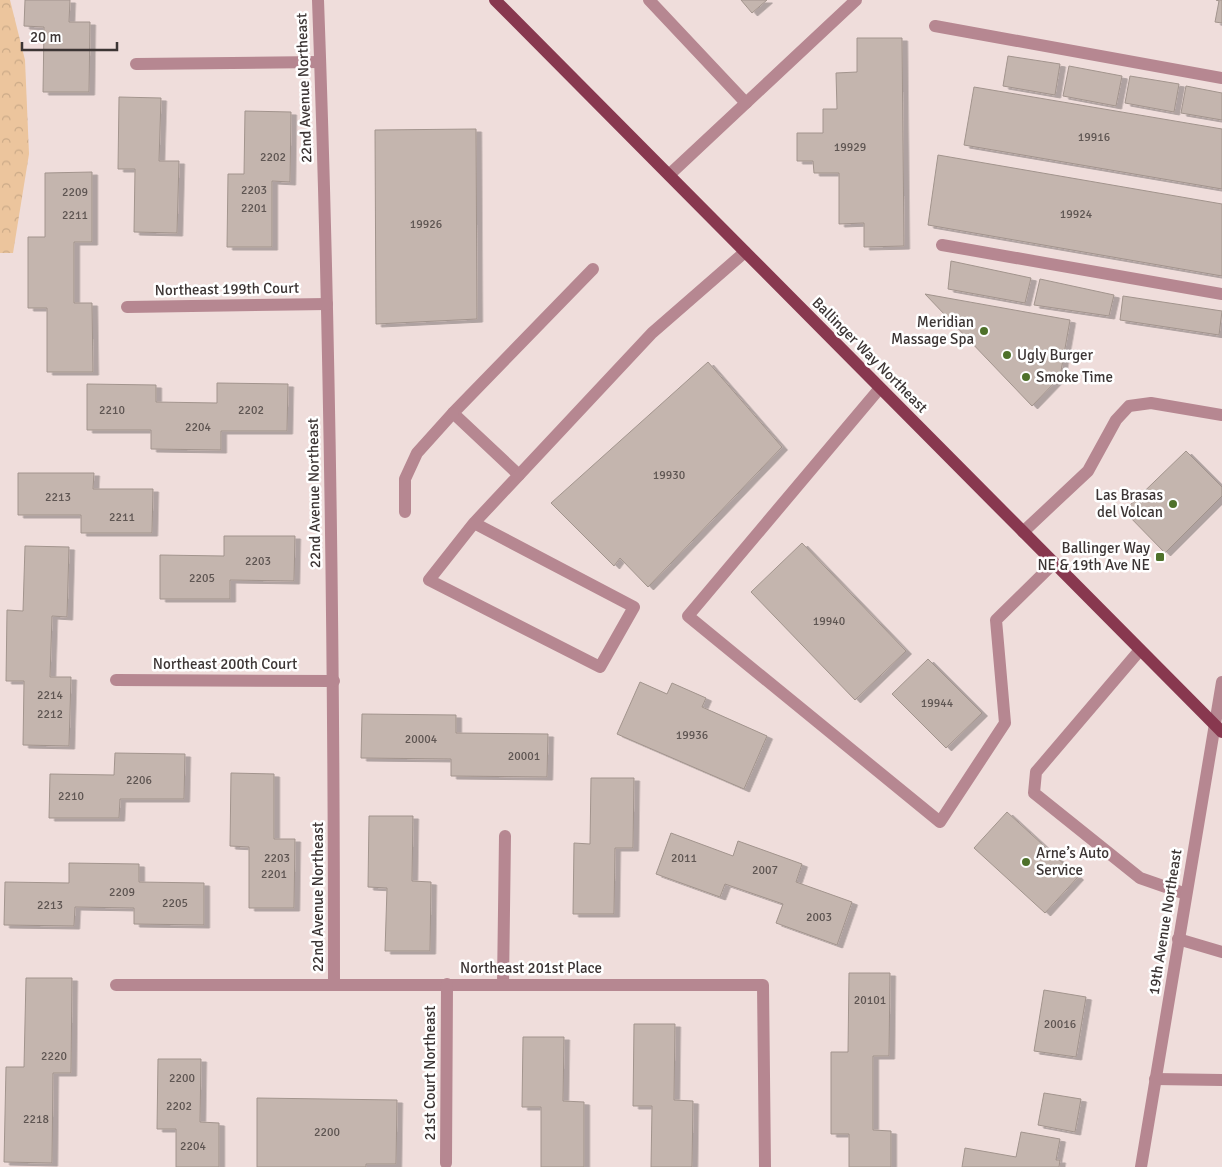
<svg xmlns="http://www.w3.org/2000/svg" width="1222" height="1167" font-family="Signika,sans-serif">
  <style>
    .forest { fill: url(#forest-crowns) }
    .building { fill: #c4b5ae; stroke: #a2948d; filter: url(#shadow) }
    .lines { fill: none; stroke-linecap: round; stroke-linejoin: round }
    .minor { stroke: #b68791; stroke-width: 12 }
    .major { stroke: #88384f; stroke-width: 12 }
    .poi-dot { fill: #4e712a; stroke: #fff; stroke-width: 2 }
    .labels { text-anchor: middle; stroke-width: 5; stroke-linejoin: round; paint-order: stroke }
    .number-label { font-size: 12px; fill: #5e5552 }
    .street-label { font-size: 15px; fill: #3c3534; stroke: #fff }
    .poi-label { font-size: 15px; fill: #3c3534; stroke: #fff; text-anchor: end }
  </style>
  <defs>
    <pattern id="forest-crowns" width="20" height="18" patternUnits="userSpaceOnUse" patternTransform="scale(1.25)"><rect width="20" height="18" fill="#ecc59d"/><path d="M2 6a3 3 0 1 1 6 0M12 15a3 3 0 1 1 6 0" fill="none" stroke="#cbaa88"/></pattern>
    <filter id="shadow"><feDropShadow dx="5.5" dy="3" stdDeviation="0" flood-color="#0004"/></filter>
  </defs>
  <rect width="100%" height="100%" fill="#efdddb"/>
  <polygon class="forest" points="0,0 10,0 25,60 29,154 13,253 0,253"/>
  <g class="building">
    <polygon points="25,0 70,0 69,22 90,22 89,92 43,92 44,27 24,26"/>
    <polygon points="741,0 767,0 752,13"/>
    <polygon points="1216,0 1222,0 1222,23 1215,22 1219,1"/>
    <polygon points="857,38 902,38 904,246 864,247 864,223 839,224 839,173 814,173 813,161 797,161 797,133 823,133 823,109 837,109 836,73 857,72"/>
    <polygon points="1008,56 1060,64 1055,95 1003,86"/>
    <polygon points="1069,66 1122,76 1116,106 1063,96"/>
    <polygon points="1130,76 1179,84 1174,112 1125,103"/>
    <polygon points="1186,86 1222,93 1222,120 1181,113"/>
    <polygon points="974,87 1222,129 1222,189 964,145"/>
    <polygon points="119,97 161,98 159,161 179,161 177,233 134,232 135,169 118,169"/>
    <polygon points="245,111 291,112 290,182 272,181 272,247 227,247 228,174 244,174"/>
    <polygon points="476,129 477,319 376,324 375,130"/>
    <polygon points="938,155 1222,204 1222,276 928,225"/>
    <polygon points="92,172 92,242 74,242 74,303 92,303 93,372 47,372 47,308 28,308 28,237 45,237 45,173"/>
    <polygon points="951,261 1031,278 1025,303 948,289"/>
    <polygon points="1040,279 1114,295 1109,316 1034,305"/>
    <polygon points="925,294 1070,320 1060,377 1032,406"/>
    <polygon points="1123,296 1222,311 1219,335 1120,320"/>
    <polygon points="708,362 782,447 648,587 620,558 614,566 551,503"/>
    <polygon points="217,383 288,384 287,431 221,431 221,450 151,449 151,430 87,430 87,384 156,385 156,402 217,403"/>
    <polygon points="1186,451 1222,487 1222,496 1165,553 1124,511"/>
    <polygon points="18,473 94,473 93,489 153,489 152,533 81,533 81,515 18,515"/>
    <polygon points="224,536 295,536 294,581 230,580 230,599 160,599 160,555 224,556"/>
    <polygon points="802,543 906,651 855,700 751,592"/>
    <polygon points="25,546 69,547 67,617 52,616 50,677 71,677 69,746 23,745 24,681 6,681 7,610 23,611"/>
    <polygon points="928,659 982,713 946,748 892,694"/>
    <polygon points="640,682 667,694 672,683 706,698 702,707 767,736 744,789 617,734"/>
    <polygon points="362,714 456,715 456,733 548,734 547,777 451,776 451,759 361,758"/>
    <polygon points="115,753 185,754 184,799 120,799 119,818 49,818 50,774 114,775"/>
    <polygon points="231,773 274,774 274,839 295,839 294,908 249,908 249,847 230,846"/>
    <polygon points="591,778 634,778 633,848 615,848 614,914 573,914 574,843 590,844"/>
    <polygon points="1007,812 1078,877 1045,913 974,848"/>
    <polygon points="369,816 413,816 412,881 431,882 430,951 385,951 387,888 368,887"/>
    <polygon points="671,833 733,856 738,841 802,864 796,882 852,902 837,945 776,923 783,904 725,884 720,897 656,874"/>
    <polygon points="69,863 139,864 139,882 204,883 204,925 134,924 134,908 75,907 74,926 4,925 5,882 69,883"/>
    <polygon points="849,973 890,973 889,1056 873,1056 873,1130 891,1131 891,1167 849,1167 849,1134 831,1134 831,1052 848,1052"/>
    <polygon points="26,978 72,978 71,1073 53,1073 52,1163 4,1162 6,1067 24,1067"/>
    <polygon points="1044,990 1086,997 1076,1057 1034,1051"/>
    <polygon points="634,1024 675,1024 674,1100 693,1101 692,1167 651,1167 652,1106 633,1106"/>
    <polygon points="523,1037 564,1037 563,1101 584,1102 584,1167 541,1167 541,1107 522,1107"/>
    <polygon points="158,1059 201,1059 200,1122 219,1123 219,1167 176,1167 176,1129 157,1129"/>
    <polygon points="1044,1093 1081,1099 1075,1132 1038,1125"/>
    <polygon points="257,1098 397,1100 396,1164 366,1164 366,1167 257,1167"/>
    <polygon points="1021,1132 1060,1139 1056,1160 1060,1160 1059,1167 962,1167 965,1148 1016,1157"/>
  </g>
  <g class="lines">
    <g class="minor">
      <path d="M318 0C330 328 334 656 334 985"/>
      <polyline points="649,0 746,103"/>
      <polyline points="935,26 1222,78"/>
      <polyline points="136,64 320,62"/>
      <polyline points="669,175 856,0"/>
      <polyline points="942,245 1222,294"/>
      <polyline points="127,307 327,304"/>
      <polyline points="880,388 688,616 940,822 1005,723 996,620 1054,563"/>
      <polyline points="519,475 453,413 593,269"/>
      <polyline points="405,512 405,479 417,453 453,413"/>
      <polyline points="474,523 634,607 600,667 429,580 474,523 652,333 745,252"/>
      <polyline points="1023,532 1088,471 1116,420 1129,406 1151,403 1222,415"/>
      <polyline points="1140,650 1036,772 1034,793 1140,878 1186,894"/>
      <polyline points="116,680 334,681"/>
      <polyline points="1178,939 1222,952"/>
      <polyline points="503,984 505,836"/>
      <polyline points="116,985 763,985 765,1167"/>
      <polyline points="1155,1079 1222,1080"/>
      <polyline points="446,1163 447,984"/>
      <polyline points="1141,1167 1222,682"/>
    </g>
    <polyline class="major" points="495,0 1222,732"/>
  </g>
  <g class="poi-dot">
    <circle cx="984" cy="331" r="5"/>
    <circle cx="1007" cy="355" r="5"/>
    <circle cx="1026" cy="377" r="5"/>
    <circle cx="1173" cy="504" r="5"/>
    <rect x="1155" y="552" width="10" height="10" rx="2.5"/>
    <circle cx="1026" cy="862" r="5"/>
  </g>
  <g class="labels">
    <g class="number-label">
      <text x="1094" y="141">19916</text>
      <text x="850" y="151">19929</text>
      <text x="273" y="161">2202</text>
      <text x="254" y="194">2203</text>
      <text x="75" y="196">2209</text>
      <text x="254" y="212">2201</text>
      <text x="1076" y="218">19924</text>
      <text x="75" y="219">2211</text>
      <text x="426" y="228">19926</text>
      <text x="112" y="414">2210</text>
      <text x="251" y="414">2202</text>
      <text x="198" y="431">2204</text>
      <text x="669" y="479">19930</text>
      <text x="58" y="501">2213</text>
      <text x="122" y="521">2211</text>
      <text x="258" y="565">2203</text>
      <text x="202" y="582">2205</text>
      <text x="829" y="625">19940</text>
      <text x="50" y="699">2214</text>
      <text x="937" y="707">19944</text>
      <text x="50" y="718">2212</text>
      <text x="692" y="739">19936</text>
      <text x="421" y="743">20004</text>
      <text x="524" y="760">20001</text>
      <text x="139" y="784">2206</text>
      <text x="71" y="800">2210</text>
      <text x="277" y="862">2203</text>
      <text x="684" y="862">2011</text>
      <text x="765" y="874">2007</text>
      <text x="274" y="878">2201</text>
      <text x="122" y="896">2209</text>
      <text x="175" y="907">2205</text>
      <text x="50" y="909">2213</text>
      <text x="819" y="921">2003</text>
      <text x="870" y="1004">20101</text>
      <text x="1060" y="1028">20016</text>
      <text x="54" y="1060">2220</text>
      <text x="182" y="1082">2200</text>
      <text x="179" y="1110">2202</text>
      <text x="36" y="1123">2218</text>
      <text x="327" y="1136">2200</text>
      <text x="193" y="1150">2204</text>
    </g>
    <g class="street-label">
      <text transform="translate(304 88) rotate(-92)" y="5">22nd Avenue Northeast</text>
      <text transform="translate(227 289) rotate(-1)" y="5">Northeast 199th Court</text>
      <text transform="translate(870 355) rotate(45)" y="5">Ballinger Way Northeast</text>
      <text transform="translate(314 493) rotate(-91)" y="5">22nd Avenue Northeast</text>
      <text x="225" y="669">Northeast 200th Court</text>
      <text transform="translate(318 897) rotate(-90)" y="5">22nd Avenue Northeast</text>
      <text transform="translate(1165 922) rotate(-81)" y="5">19th Avenue Northeast</text>
      <text x="531" y="973">Northeast 201st Place</text>
      <text transform="translate(430 1073) rotate(-90)" y="5">21st Court Northeast</text>
    </g>
    <g class="poi-label">
      <text x="974" y="327">Meridian<tspan x="974" dy="17">Massage Spa</tspan></text>
      <text x="1017" y="360" text-anchor="start">Ugly Burger</text>
      <text x="1036" y="382" text-anchor="start">Smoke Time</text>
      <text x="1163" y="500">Las Brasas<tspan x="1163" dy="17">del Volcan</tspan></text>
      <text x="1150" y="553">Ballinger Way<tspan x="1150" dy="17">NE &amp; 19th Ave NE</tspan></text>
      <text x="1036" y="858" text-anchor="start">Arne’s Auto<tspan x="1036" dy="17">Service</tspan></text>
    </g>
  </g>
  <path d="M22 42v8h95v-8" fill="none" stroke="#3c3534" stroke-width="2.5"/>
  <text x="30" y="42" font-size="15" fill="#3c3534" stroke="#ffffff" stroke-width="4" paint-order="stroke">20 m</text>
</svg>
